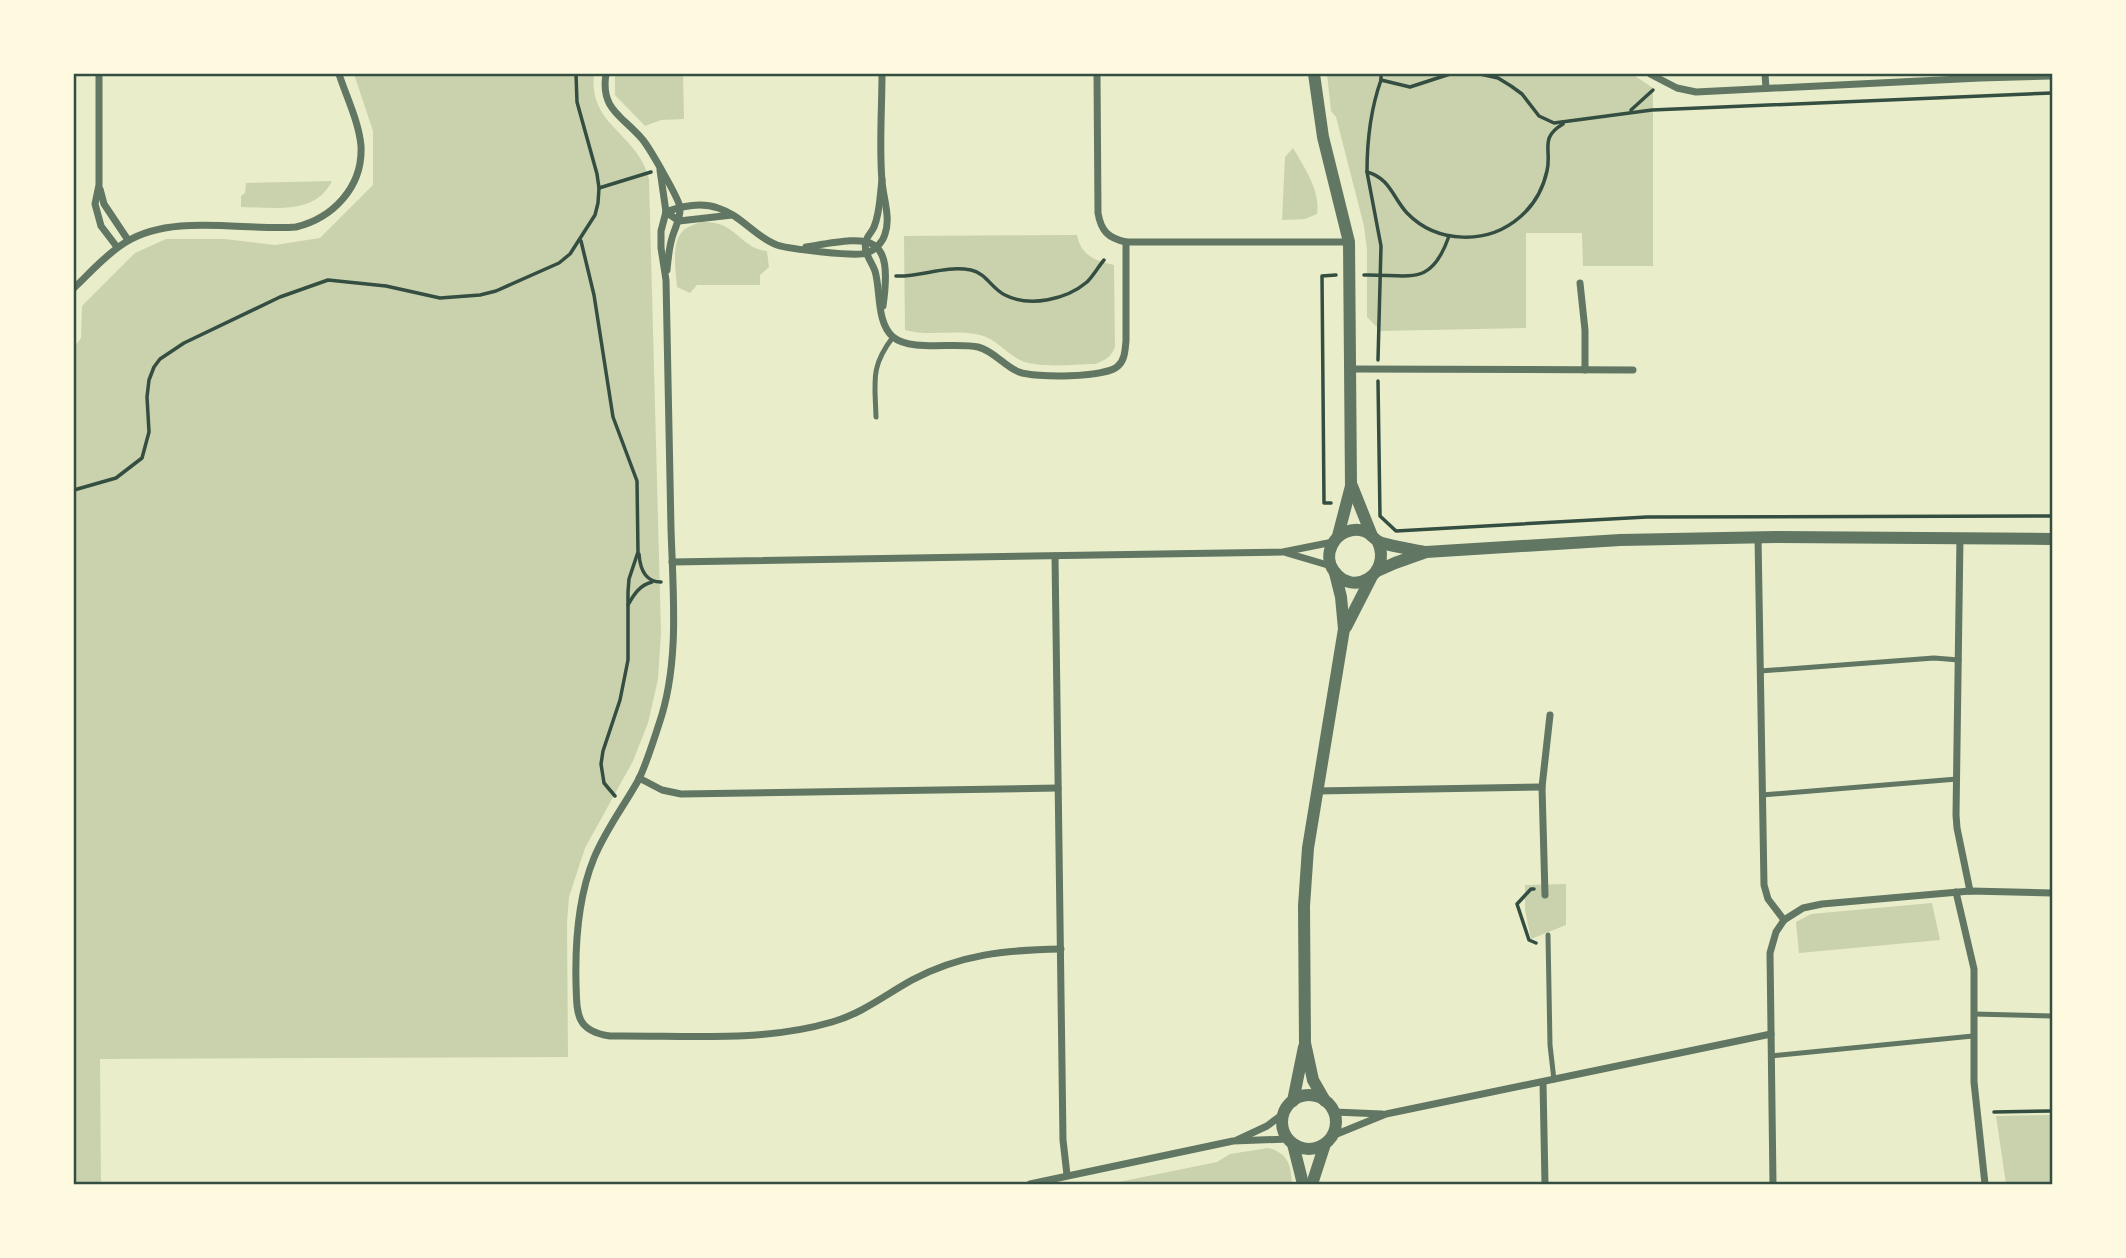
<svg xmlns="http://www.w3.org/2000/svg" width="2126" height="1258" font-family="'Titillium Web',sans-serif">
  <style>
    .green { fill: #cad2ad }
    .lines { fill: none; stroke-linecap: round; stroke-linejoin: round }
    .path { stroke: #344e41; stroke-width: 3.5 }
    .service { stroke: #617663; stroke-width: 5 }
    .minor { stroke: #617663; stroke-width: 7 }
    .tertiary { stroke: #617663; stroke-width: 12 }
    .neatline { fill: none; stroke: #344e41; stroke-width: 2.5 }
  </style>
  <rect width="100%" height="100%" fill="#e9edc9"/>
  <g class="green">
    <path d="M354 74H594C588 126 638 133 649 179L661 633 658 679 648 723 633 761 585 848 569 897 567 922 568 1057 100 1059 101 1184H74V347L81 338 82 306 135 253 166 239H225L275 245 320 238 373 185V131Z"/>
    <polygon points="615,74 683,74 684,119 661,120 645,126 615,95"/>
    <polygon points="1327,74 1632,74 1653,88 1653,266 1583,266 1582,233 1526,233 1526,328 1381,331 1367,317 1367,250 1364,226 1336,117 1331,111"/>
    <path d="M1293 148C1304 167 1321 191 1317 214L1305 219 1282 220 1285 157Z"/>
    <path d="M332 181C315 216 272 207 241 207V196L245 193 246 183Z"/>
    <path d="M701 222C737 220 739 248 767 251L769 267 760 275V285H697L690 293 677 287C676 271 670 240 685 229 689 226 696 224 701 222Z"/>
    <path d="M1077 235C1081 256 1096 261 1114 265L1115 347C1111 357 1106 360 1095 364 1075 364 1038 369 1020 360 1006 353 996 339 980 335 955 329 929 337 905 330L904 236Z"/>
    <polygon points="1566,884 1566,925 1531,939 1525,910 1525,885"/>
    <polygon points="1932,903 1940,940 1799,953 1796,922 1811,914"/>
    <polygon points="2052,1115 2052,1184 2006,1184 1996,1116"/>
    <path d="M1268 1148C1288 1153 1291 1165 1292 1184H1109L1217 1162 1230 1154Z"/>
  </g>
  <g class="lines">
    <g class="path">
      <polyline points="1381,74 1381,80 1410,87 1450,74"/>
      <polyline points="1480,74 1498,78 1511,86 1522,94 1539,116 1554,123 1652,110 2052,93"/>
      <path d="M1381 80C1370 111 1367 140 1367 172 1390 178 1393 198 1407 213 1437 244 1488 245 1520 217 1534 205 1543 189 1547 171 1552 150 1539 138 1563 124"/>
      <polyline points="1631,110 1653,90"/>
      <polyline points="1367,172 1381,246 1378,360"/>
      <polyline points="599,188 651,172"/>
      <polyline points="581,241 594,295 613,417 637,481 638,552 629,579 628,592 628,660 620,700 603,751 601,764 604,783 615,796"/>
      <path d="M1364 275C1410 274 1431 288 1449 236"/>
      <path d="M896 276C922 277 944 265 971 270 986 273 992 289 1005 295 1030 308 1067 299 1087 282 1094 275 1098 267 1104 260"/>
      <polyline points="1378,381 1380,516 1396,531 1647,517 2052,516"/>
      <polyline points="74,490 116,478 142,458 149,432 147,397 149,380 154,367 160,359 184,343 280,297 328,280 386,286 440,298 480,295 496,291 559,263 570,254 595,215 598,203 599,188 597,174 577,102 576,74"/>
      <polyline points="1331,503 1324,503 1322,276 1336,275"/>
      <path d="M639 554C640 568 645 582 661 582"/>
      <path d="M628 605C634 594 640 585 652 582"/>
      <polyline points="1534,889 1531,889 1517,904 1529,940 1536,943"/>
      <polyline points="1994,1112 2052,1111"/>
    </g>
    <g class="service">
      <path d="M876 417C875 381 870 367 893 337"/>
      <polyline points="1760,671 1934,658 1959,660"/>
      <polyline points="1762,795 1957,779"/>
      <polyline points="1548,935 1550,1045 1554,1080"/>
      <polyline points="1974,1014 2052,1016"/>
      <polyline points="1771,1056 1973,1036"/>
    </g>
    <g class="minor">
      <polyline points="99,74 99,185 95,204 101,226 117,247"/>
      <path d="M606 74C600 110 623 116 643 140 650 149 678 197 680 207 681 218 675 227 672 238 669 248 668 259 667 270"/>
      <path d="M1097 74 1098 213C1101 231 1108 238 1126 242H1349"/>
      <polyline points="1650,74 1677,88 1696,92 1980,78 2052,76"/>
      <polyline points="1765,74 1766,88"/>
      <path d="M660 170 666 212 661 231V248L666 280C667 363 669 446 671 529 673 593 680 663 659 724 653 742 647 762 639 779 624 806 606 829 594 858 578 897 575 940 576 983 577 1013 575 1031 610 1036 683 1035 761 1043 832 1022 861 1014 885 995 912 980 961 954 1006 950 1061 949"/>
      <path d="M882 180C880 195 880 213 874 227 872 232 867 236 866 241 863 253 871 260 875 271 881 291 876 322 893 337 911 352 955 342 978 347 994 351 1004 366 1019 372 1034 378 1106 378 1118 366 1125 360 1125 350 1126 341V242"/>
      <polyline points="100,189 104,204 128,240"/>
      <path d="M666 212C682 206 701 202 718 208 741 215 755 237 777 245 789 249 856 257 867 253 875 250 883 242 885 234 891 218 883 197 882 181 879 146 882 109 882 74"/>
      <polyline points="666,212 679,221 732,215"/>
      <path d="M806 247C868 237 894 229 883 306"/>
      <polyline points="1580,283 1585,330 1585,370"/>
      <path d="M74 288C90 273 106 254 126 242 173 213 243 231 296 227 333 218 363 187 361 146 359 122 346 96 339 74"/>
      <polyline points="1351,369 1633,370"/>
      <polyline points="1758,537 1764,885 1768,899 1784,920 1776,932 1770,953 1773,1184"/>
      <polyline points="1960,537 1956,815 1957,828 1970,891"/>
      <polyline points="1287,553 1331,566"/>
      <polyline points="1055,556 1063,1140 1067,1175"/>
      <polyline points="672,562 1283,552 1333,542"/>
      <polyline points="639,778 662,790 681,794 1058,788"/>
      <polyline points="1317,791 1542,787"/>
      <polyline points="1956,892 1974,969 1974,1082 1985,1184"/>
      <polyline points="1545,895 1542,787 1550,715"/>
      <polyline points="1784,920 1803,908 1822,904 1970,891 2052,893"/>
      <polyline points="1543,1083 1545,1184"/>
      <polyline points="1334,1112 1382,1114"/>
      <polyline points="1332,1136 1386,1114 1771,1034"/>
      <polyline points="1237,1140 1267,1126 1283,1114"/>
      <polyline points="1030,1184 1233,1141 1288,1139"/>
    </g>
    <g class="tertiary">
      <polyline points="1314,74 1323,137 1349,242 1351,486 1338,536"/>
      <polyline points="1352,486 1372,536"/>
      <path d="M1378 542C1392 574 1353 598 1334 571 1328 563 1328 553 1332 545 1338 533 1352 527 1364 531 1372 534 1375 541 1382 543 1396 547 1411 549 1425 552"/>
      <polyline points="1377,571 1395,563 1426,552 1620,540 1776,537 2052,539"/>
      <polyline points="1346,627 1371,578"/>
      <circle cx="1309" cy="1122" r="27"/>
      <polyline points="1293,1101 1304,1047"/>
      <polyline points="1325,1101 1313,1080 1305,1043 1304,906 1308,848 1344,629 1341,597 1335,573"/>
      <polyline points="1293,1144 1303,1184"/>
      <polyline points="1312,1184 1325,1144"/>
    </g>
  </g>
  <rect width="2126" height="1258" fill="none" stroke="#fefae0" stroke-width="150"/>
  <rect x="75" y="75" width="1976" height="1108" class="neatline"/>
</svg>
